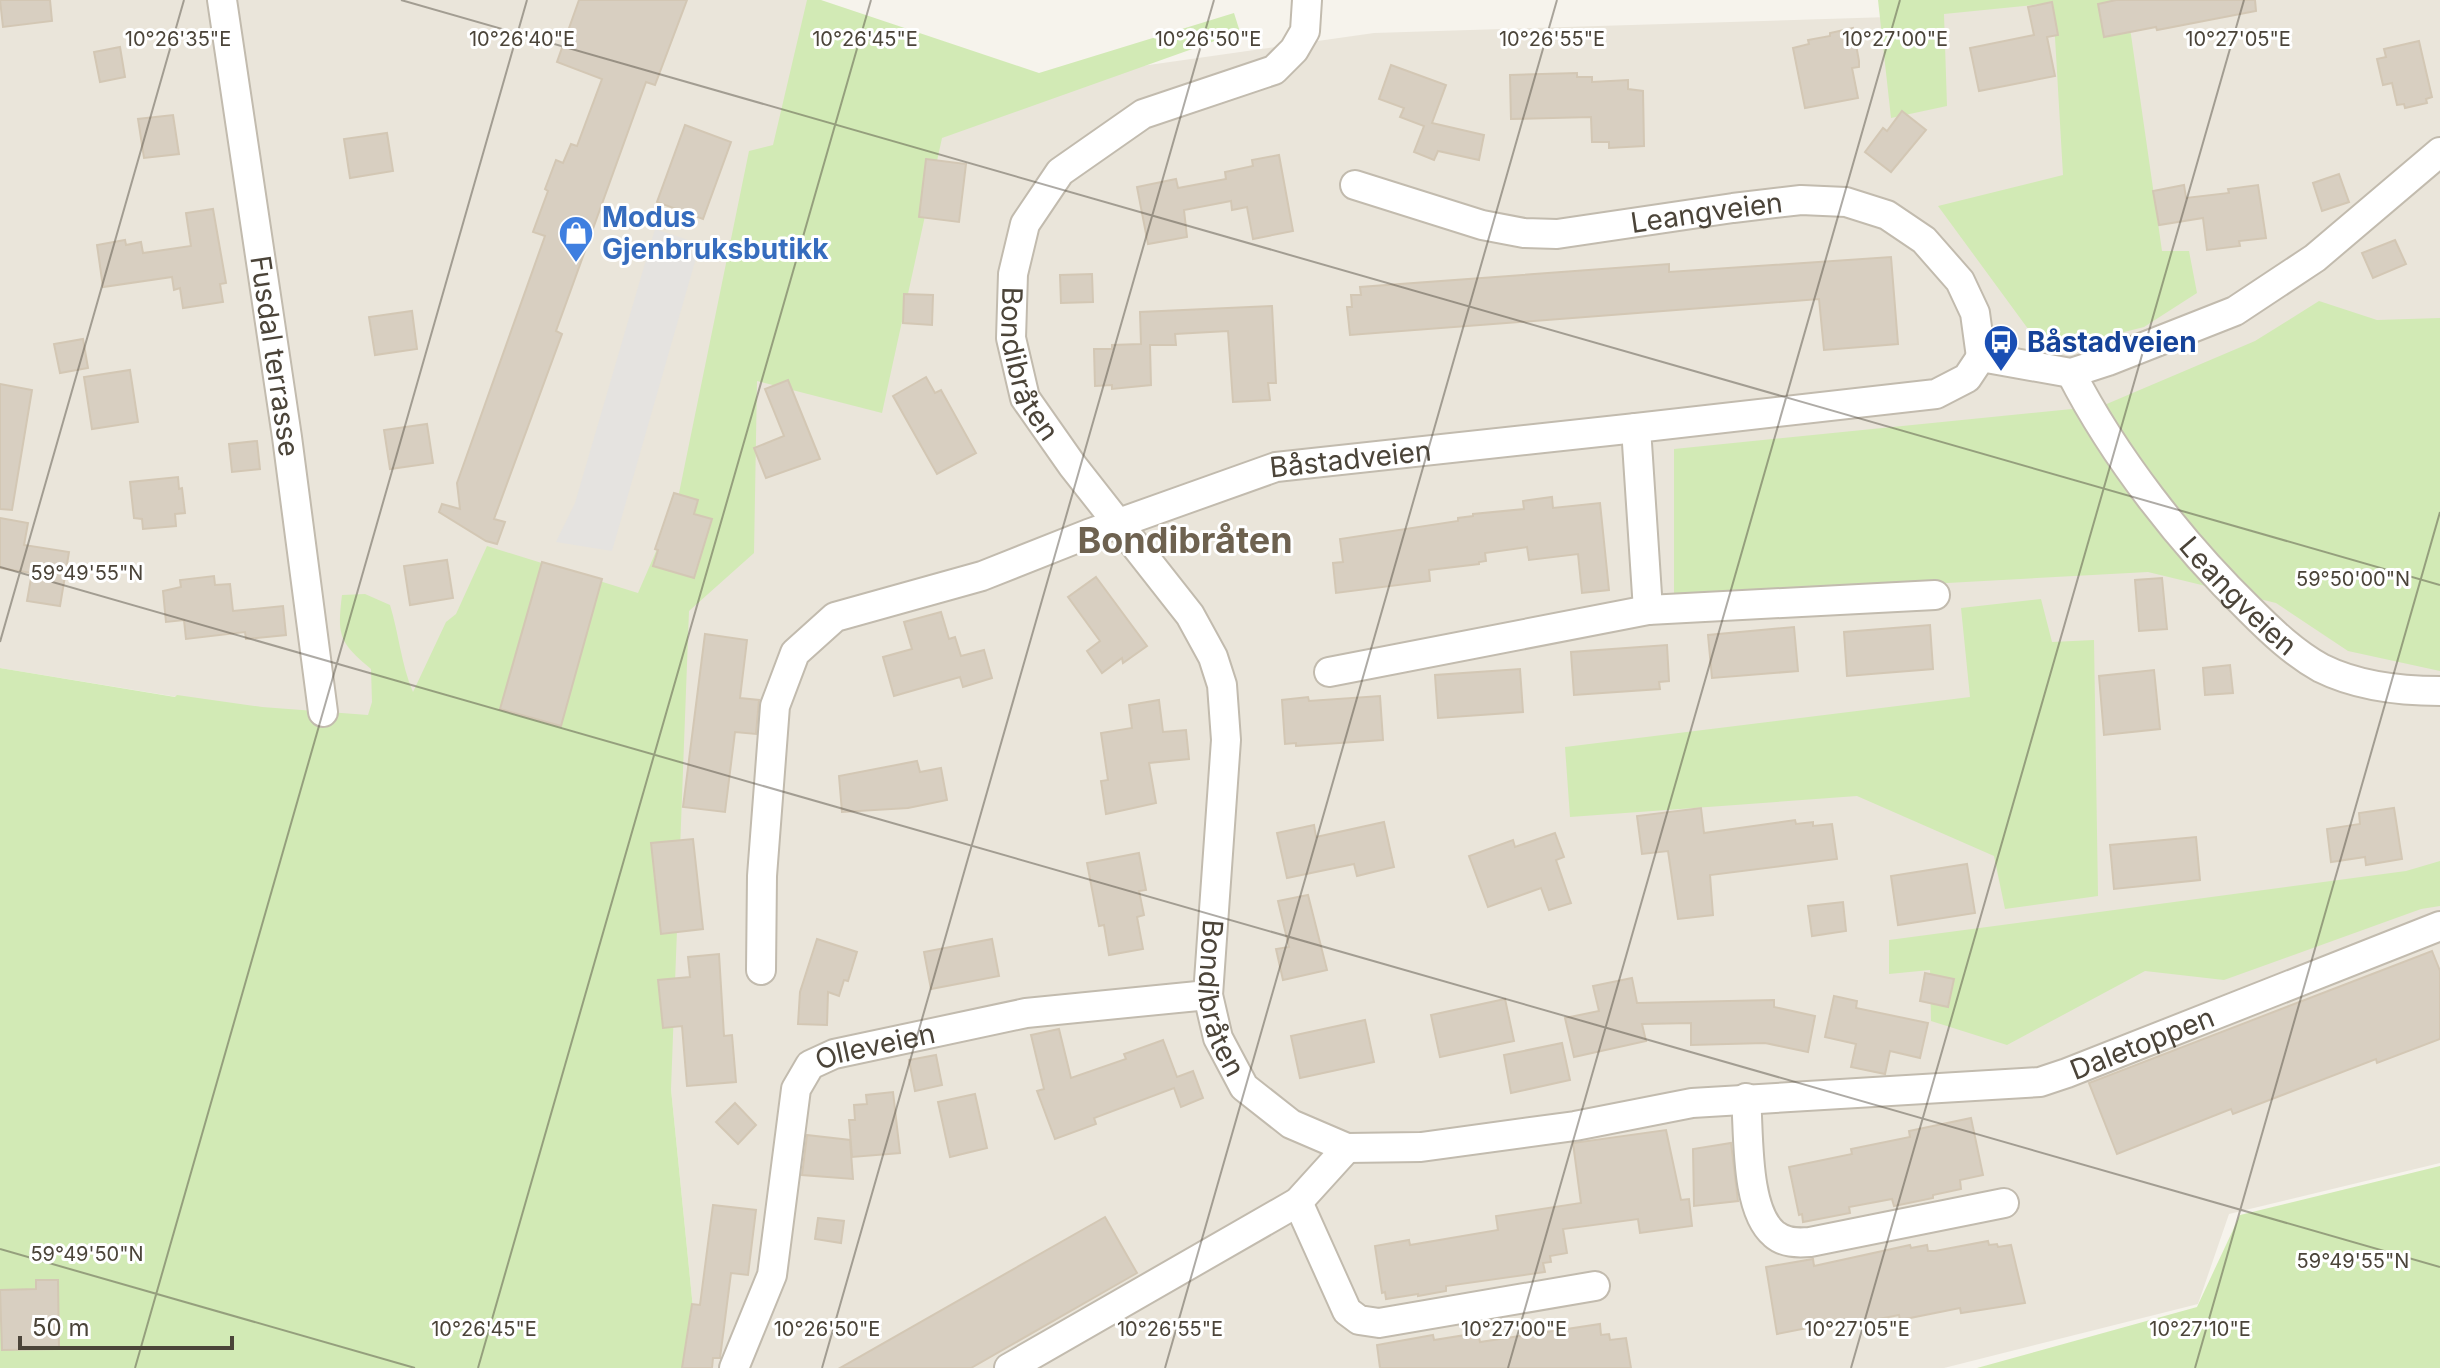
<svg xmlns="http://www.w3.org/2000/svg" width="2440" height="1368" font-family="Inter,sans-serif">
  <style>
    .residential { fill: #eae5da }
    .green { fill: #d2eab5 }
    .parking { fill: #e5e3e0 }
    .building { fill: #d8cfc1; stroke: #d3c7b4; stroke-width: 2 }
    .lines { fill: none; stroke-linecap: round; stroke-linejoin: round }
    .minor-casing { stroke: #c2bbae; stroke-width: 32 }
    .minor { stroke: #fff; stroke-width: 28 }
    .ticks { fill: none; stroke: #4b4439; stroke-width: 2; stroke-opacity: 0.45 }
    .labels { text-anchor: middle; stroke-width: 6; stroke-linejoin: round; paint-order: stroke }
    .street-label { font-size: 28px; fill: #4b4439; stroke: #fff }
    .shop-label { font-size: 28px; font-weight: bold; fill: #366cbe; stroke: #fff; text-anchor: start }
    .transit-label { font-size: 28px; font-weight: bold; fill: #164399; stroke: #fff; text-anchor: start }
    .district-label { font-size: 36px; font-weight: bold; fill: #6e6250; stroke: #fff }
    .ticks-label { font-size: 20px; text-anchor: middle; fill: #4b4439; stroke: #fff; stroke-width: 6; stroke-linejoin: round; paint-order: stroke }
  </style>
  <rect width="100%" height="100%" fill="#f6f3ec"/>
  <polygon class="residential" points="0,0 818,0 1043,80 1374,33 1889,17 1942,0 2440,0 2440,1163 2229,1214 2198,1304 1944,1368 699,1368 671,1089 402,734 0,668"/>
  <g class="green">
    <path d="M807 0H821L1039 73 1234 13 1240 32 942 138 882 413 757 381 754 553 689 611 671 1089 699 1368H0V668L175 697 177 695 262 707 368 715 372 702 371 669C339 642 337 636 342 595L365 594 390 605C399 634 401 664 413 692L446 622 456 614 487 546 638 593 677 503 749 151 773 145Z"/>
    <polygon points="1878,0 2126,0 2162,251 2189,251 2197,293 2144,327 2045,352 1938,206 2063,175 2053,3 1944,14 1947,106 1891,118"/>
    <polygon points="2319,301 2377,320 2440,318 2440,671 2348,651 2276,603 2148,572 1674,598 1674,449 2102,406 2255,341"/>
    <polygon points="2041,599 2052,642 2094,640 2098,896 2005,909 1994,856 1857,796 1570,817 1565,747 1970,697 1961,608"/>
    <polygon points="2440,861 2440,906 2421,909 2224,980 2145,971 2007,1045 1931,1021 1930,970 1889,974 1889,940 2406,871"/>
    <polygon points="2440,1166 2440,1368 1977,1368 2197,1307 2240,1215"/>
  </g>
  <polygon class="parking" points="655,229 700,244 612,551 556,542 575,503"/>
  <g class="building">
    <polygon points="0,0 50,0 52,21 3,27"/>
    <polygon points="579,0 687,0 655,85 646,82 556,331 562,334 494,519 505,522 497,544 486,541 439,512 442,504 460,509 457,483 545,236 533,232 548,191 545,189 556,160 563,163 571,144 577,146 602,79 557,62"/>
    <polygon points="2116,0 2255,0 2256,11 2157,30 2156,27 2104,37 2098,4"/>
    <polygon points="2052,2 2058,35 2047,37 2055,76 1979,91 1970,48 2034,35 2028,7"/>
    <polygon points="1853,28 1859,61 1859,67 1852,68 1858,98 1805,108 1793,48 1809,44 1808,40 1830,36 1830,33"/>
    <polygon points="2419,41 2432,97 2426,99 2427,103 2405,108 2404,104 2397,105 2392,83 2383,85 2377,59 2386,57 2384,49"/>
    <polygon points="120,47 125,77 100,82 94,52"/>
    <polygon points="1391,65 1446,85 1432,123 1484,135 1479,160 1438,151 1434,160 1414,152 1424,126 1400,117 1404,108 1379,99"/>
    <polygon points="1577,73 1577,77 1592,77 1592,82 1628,80 1628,89 1643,91 1644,146 1609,148 1609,142 1592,142 1591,117 1511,119 1510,75"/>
    <polygon points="1902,111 1926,130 1891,172 1865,152 1883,128 1887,131"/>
    <polygon points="173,115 179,154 144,158 138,119"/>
    <polygon points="685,125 731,142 703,219 657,202"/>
    <polygon points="387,133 393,171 350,178 344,139"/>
    <polygon points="1279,155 1293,231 1253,239 1247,207 1232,210 1231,201 1184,210 1187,237 1148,244 1137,187 1176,179 1178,188 1226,179 1225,172 1253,166 1252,160"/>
    <polygon points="926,159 966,164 959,222 919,217"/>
    <polygon points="2339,174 2349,202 2322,211 2313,183"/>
    <polygon points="2184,185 2186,198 2229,193 2228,189 2258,185 2266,238 2239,241 2240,246 2207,250 2203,218 2159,225 2153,191"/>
    <polygon points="213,209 226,283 220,284 223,302 183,308 180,288 174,290 172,277 103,287 97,245 125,240 126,245 141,242 143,253 191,246 186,213"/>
    <polygon points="2395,240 2406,264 2373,278 2362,253"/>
    <polygon points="1891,257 1898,344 1824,350 1819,299 1350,335 1347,307 1352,307 1351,295 1361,295 1360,287 1669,264 1669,272"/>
    <polygon points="1092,274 1093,302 1061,303 1060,275"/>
    <polygon points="904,294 933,295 932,325 903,323"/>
    <polygon points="1272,306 1276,383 1268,383 1270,400 1233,402 1228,331 1175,334 1176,345 1150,345 1151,385 1112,389 1112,385 1095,386 1094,349 1112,349 1112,345 1141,344 1140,312"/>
    <polygon points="412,311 417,349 375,355 369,317"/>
    <polygon points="83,339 88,368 60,373 54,344"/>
    <polygon points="130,370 138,422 92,429 84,377"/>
    <polygon points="926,377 935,393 941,390 976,453 937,474 893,396"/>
    <polygon points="788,380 820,459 766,478 754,448 784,436 765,389"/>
    <polygon points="0,384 32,390 12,510 0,509"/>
    <polygon points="427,424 433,463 390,469 384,430"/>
    <polygon points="257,441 260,469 232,472 229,444"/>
    <polygon points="178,477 179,489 182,488 185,513 175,514 176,526 143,529 142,519 134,518 130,482"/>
    <polygon points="674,493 698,500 694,514 712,519 694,578 653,566 658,550 655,549"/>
    <polygon points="1552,497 1553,508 1600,503 1609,590 1582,593 1578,554 1529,560 1527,547 1485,553 1486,561 1479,562 1479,564 1429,570 1430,581 1336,593 1333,563 1343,562 1340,539 1458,521 1458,518 1473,516 1473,514 1524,509 1523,501"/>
    <polygon points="0,518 28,523 24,545 69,552 60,606 27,601 32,573 0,568"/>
    <polygon points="447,560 453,598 410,605 404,566"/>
    <polygon points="542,562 602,579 561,726 500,709"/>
    <polygon points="214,576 215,585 230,584 233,611 283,606 286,635 246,639 245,632 186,639 184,620 166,622 163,591 181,587 180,580"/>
    <polygon points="1096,577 1147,646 1123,663 1122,658 1102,673 1087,651 1100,641 1068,597"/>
    <polygon points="2162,578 2167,629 2139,631 2135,580"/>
    <polygon points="941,612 949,639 955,637 961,656 984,650 992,678 963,687 960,677 894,696 883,657 912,649 904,622"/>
    <polygon points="1930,625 1933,669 1847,676 1844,632"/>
    <polygon points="1794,627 1798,671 1712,678 1708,635"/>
    <polygon points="705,634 747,640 740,698 759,700 756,734 735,732 725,812 683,807"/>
    <polygon points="1667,645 1669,681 1659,682 1660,689 1574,695 1571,652"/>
    <polygon points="2230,665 2233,693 2205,695 2203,668"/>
    <polygon points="1520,669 1523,712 1438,718 1435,675"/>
    <polygon points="2154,670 2160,729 2104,735 2099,676"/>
    <polygon points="1380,696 1383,740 1296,746 1296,743 1285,744 1282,700 1308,697 1309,701"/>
    <polygon points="1159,700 1163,732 1186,730 1189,759 1149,763 1156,803 1106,814 1101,781 1108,780 1101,733 1132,728 1129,705"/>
    <polygon points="917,761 920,772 941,768 947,800 908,808 842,812 839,776"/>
    <polygon points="1701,808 1704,833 1795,820 1796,824 1813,822 1813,826 1832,824 1837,859 1710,875 1713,915 1678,919 1668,851 1642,854 1637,816"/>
    <polygon points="2394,808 2402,859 2366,865 2365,857 2331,862 2327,829 2360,824 2359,813"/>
    <polygon points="1384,822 1394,867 1357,876 1354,864 1287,878 1277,833 1314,825 1316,837"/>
    <polygon points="1555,833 1564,857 1556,860 1571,903 1549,910 1541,888 1488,907 1469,856 1513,840 1515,847"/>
    <polygon points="2196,837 2200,880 2114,889 2110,845"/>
    <polygon points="693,839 703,929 661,934 651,843"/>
    <polygon points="1139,853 1146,890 1139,891 1144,915 1137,917 1143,949 1109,955 1104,925 1099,926 1087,863"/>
    <polygon points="1967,864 1975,913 1898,925 1891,876"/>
    <polygon points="1308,895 1327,970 1283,980 1276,949 1289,947 1278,901"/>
    <polygon points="1843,902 1846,931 1812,936 1808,906"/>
    <polygon points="817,939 857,952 848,981 844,980 839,996 828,992 827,1025 798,1024 800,992"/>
    <polygon points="992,939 999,976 931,989 924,952"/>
    <polygon points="2432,951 2440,971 2440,1039 2377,1063 2376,1059 2233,1114 2231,1109 2117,1154 2089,1083"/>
    <polygon points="719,954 724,1036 732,1035 736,1082 687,1086 682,1026 663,1028 658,980 690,977 688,957"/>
    <polygon points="1925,973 1954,979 1948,1007 1920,1001"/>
    <polygon points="1632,978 1637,1003 1774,1000 1774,1007 1815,1016 1808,1052 1765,1043 1691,1045 1691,1023 1642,1024 1646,1041 1574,1057 1565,1018 1599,1011 1593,986"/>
    <polygon points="1834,996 1857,1001 1856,1008 1928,1023 1920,1058 1890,1051 1885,1074 1851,1067 1856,1044 1825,1037"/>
    <polygon points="1505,999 1514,1041 1440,1057 1431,1015"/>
    <polygon points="1365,1020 1374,1062 1300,1078 1291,1036"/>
    <polygon points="1059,1029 1071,1078 1126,1059 1124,1054 1163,1040 1177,1077 1193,1071 1203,1098 1181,1107 1174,1088 1094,1118 1096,1124 1055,1139 1037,1091 1044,1089 1031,1035"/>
    <polygon points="1562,1043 1570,1080 1511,1093 1504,1055"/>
    <polygon points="936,1055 942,1085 915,1091 909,1060"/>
    <polygon points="893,1092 900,1153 852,1157 849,1120 855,1120 854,1105 867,1104 866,1095"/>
    <polygon points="975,1094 987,1148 950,1157 938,1102"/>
    <polygon points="735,1103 756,1125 738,1144 716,1122"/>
    <polygon points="1971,1118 1983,1175 1960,1180 1961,1189 1933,1195 1933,1198 1894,1206 1892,1199 1849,1207 1850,1213 1803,1222 1802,1214 1799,1215 1789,1167 1852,1154 1851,1149 1910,1137 1909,1131"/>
    <polygon points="1666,1130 1681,1200 1689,1199 1692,1226 1640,1233 1638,1219 1563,1229 1567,1253 1550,1256 1551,1262 1543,1263 1545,1272 1446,1286 1446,1291 1418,1296 1418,1294 1386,1299 1385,1292 1382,1293 1375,1246 1409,1240 1410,1245 1498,1230 1496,1216 1581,1203 1573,1143"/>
    <polygon points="807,1135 850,1140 853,1179 802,1175"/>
    <polygon points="1731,1143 1738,1201 1694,1206 1693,1149"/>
    <polygon points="713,1205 756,1210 748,1275 731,1273 720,1358 713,1358 712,1368 682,1368 692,1304 700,1305"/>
    <polygon points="1105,1217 1137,1273 971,1368 840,1368"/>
    <polygon points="818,1218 844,1221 841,1243 815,1239"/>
    <polygon points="1988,1241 1989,1245 1997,1244 1998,1247 2011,1245 2025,1303 1961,1313 1960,1308 1900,1320 1899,1315 1839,1327 1838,1322 1777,1334 1766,1267 1813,1259 1814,1266 1910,1245 1911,1248 1927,1245 1928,1251 1935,1251"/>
    <polygon points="36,1280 58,1280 59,1349 2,1350 0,1290 36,1289"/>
    <polygon points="1600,1324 1601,1335 1609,1334 1610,1340 1626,1338 1631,1368 1380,1368 1377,1345 1433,1335 1434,1340 1478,1333 1480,1342"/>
  </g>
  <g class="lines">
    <g class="minor-casing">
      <g id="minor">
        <path id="s1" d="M222 0 287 437 323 712"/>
        <path id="s2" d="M1307 0 1305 31 1294 50 1274 70 1143 114 1060 172 1025 224 1013 274 1011 338 1025 398 1072 465 1190 615 1213 657 1222 685 1226 740 1208 995 1218 1038 1244 1087 1291 1124 1347 1148 1421 1147 1575 1126 1692 1103 2040 1082 2067 1073 2440 926"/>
        <path id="s3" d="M1355 185 1482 225 1524 233 1557 234 1733 208 1801 200 1846 202 1887 215 1924 240 1960 281 1975 313 1981 357"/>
        <path id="s4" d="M2071 373C2114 457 2182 544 2250 610 2272 632 2294 653 2321 668 2357 686 2401 691 2440 691"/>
        <polyline points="1935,595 1648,610 1636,428 1936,394 1967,378 1981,357 2071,373 2108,361 2235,311 2315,258 2440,152"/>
        <polyline points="1329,672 1648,610"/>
        <path id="s5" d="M761 970 762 876 775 706 795 653 835 617 982 576 1088 534 1276 467 1636 428"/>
        <path d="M1746 1098C1749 1133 1745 1210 1774 1234 1784 1243 1797 1243 1810 1242L2004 1203"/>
        <polyline points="1298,1202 1347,1311 1359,1320 1379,1323 1595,1286"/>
        <path id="s6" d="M734 1368 772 1275 796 1089 810 1065 834 1054 1026 1013 1208 995"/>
        <polyline points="1009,1368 1298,1202 1347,1148"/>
      </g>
    </g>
    <use href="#minor" class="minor"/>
  </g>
  <path class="ticks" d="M401 0 2440 585M0 567 2440 1267M0 642 184 0M0 1249 415 1368M135 1368 527 0M478 1368 871 0M822 1368 1214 0M1165 1368 1557 0M1508 1368 1900 0M1851 1368 2244 0M2195 1368 2440 512"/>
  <defs>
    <g id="shop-pin" transform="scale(1.8)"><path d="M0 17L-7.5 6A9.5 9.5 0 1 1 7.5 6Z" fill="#3f7fe0" stroke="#fff"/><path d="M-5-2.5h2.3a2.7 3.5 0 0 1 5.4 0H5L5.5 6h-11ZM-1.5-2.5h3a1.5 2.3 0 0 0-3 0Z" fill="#fff"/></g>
    <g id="bus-pin" transform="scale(1.8)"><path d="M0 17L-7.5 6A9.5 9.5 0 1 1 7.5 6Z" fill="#1a4fb4" stroke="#fff"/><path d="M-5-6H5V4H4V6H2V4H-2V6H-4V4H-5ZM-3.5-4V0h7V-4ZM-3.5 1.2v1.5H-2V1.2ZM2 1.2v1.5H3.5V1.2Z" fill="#fff"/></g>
  </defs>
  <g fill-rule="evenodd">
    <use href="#shop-pin" x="576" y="233"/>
    <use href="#bus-pin" x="2001" y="342"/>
  </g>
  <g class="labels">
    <g class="street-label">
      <text dy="10" stroke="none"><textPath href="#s3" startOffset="360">Leangveien</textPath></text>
      <text dy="10" stroke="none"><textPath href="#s1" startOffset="360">Fusdal terrasse</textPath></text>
      <text dy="10" stroke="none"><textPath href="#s2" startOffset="528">Bondibråten</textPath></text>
      <text dy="10" stroke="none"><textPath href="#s5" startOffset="916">Båstadveien</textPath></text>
      <text dy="10" stroke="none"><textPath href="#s4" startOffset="280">Leangveien</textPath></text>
      <text dy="10" stroke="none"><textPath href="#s2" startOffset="1226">Bondibråten</textPath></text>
      <text dy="10" stroke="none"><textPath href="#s2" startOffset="2248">Daletoppen</textPath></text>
      <text dy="10" stroke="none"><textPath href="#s6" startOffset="384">Olleveien</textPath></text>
    </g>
    <g class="shop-label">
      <text x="602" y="227">Modus<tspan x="602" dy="32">Gjenbruksbutikk</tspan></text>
    </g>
    <g class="transit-label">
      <text x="2027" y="352">Båstadveien</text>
    </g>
    <g class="district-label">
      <text x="1185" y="553">Bondibråten</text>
    </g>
  </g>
  <g class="ticks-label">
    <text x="178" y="46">10°26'35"E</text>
    <text x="522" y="46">10°26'40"E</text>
    <text x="865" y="46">10°26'45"E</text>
    <text x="1208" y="46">10°26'50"E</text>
    <text x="1552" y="46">10°26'55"E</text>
    <text x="1895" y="46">10°27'00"E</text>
    <text x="2238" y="46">10°27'05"E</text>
    <text x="87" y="580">59°49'55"N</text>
    <text x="2353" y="586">59°50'00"N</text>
    <text x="87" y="1261">59°49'50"N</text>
    <text x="2353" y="1268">59°49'55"N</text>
    <text x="484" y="1336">10°26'45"E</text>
    <text x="827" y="1336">10°26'50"E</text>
    <text x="1170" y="1336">10°26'55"E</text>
    <text x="1514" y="1336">10°27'00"E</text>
    <text x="1857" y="1336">10°27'05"E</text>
    <text x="2200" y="1336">10°27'10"E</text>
  </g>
  <path d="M20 1336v12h212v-12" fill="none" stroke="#4b4439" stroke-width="4"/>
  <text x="32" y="1336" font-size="24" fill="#4b4439" stroke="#ffffff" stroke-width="6" paint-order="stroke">50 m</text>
</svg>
